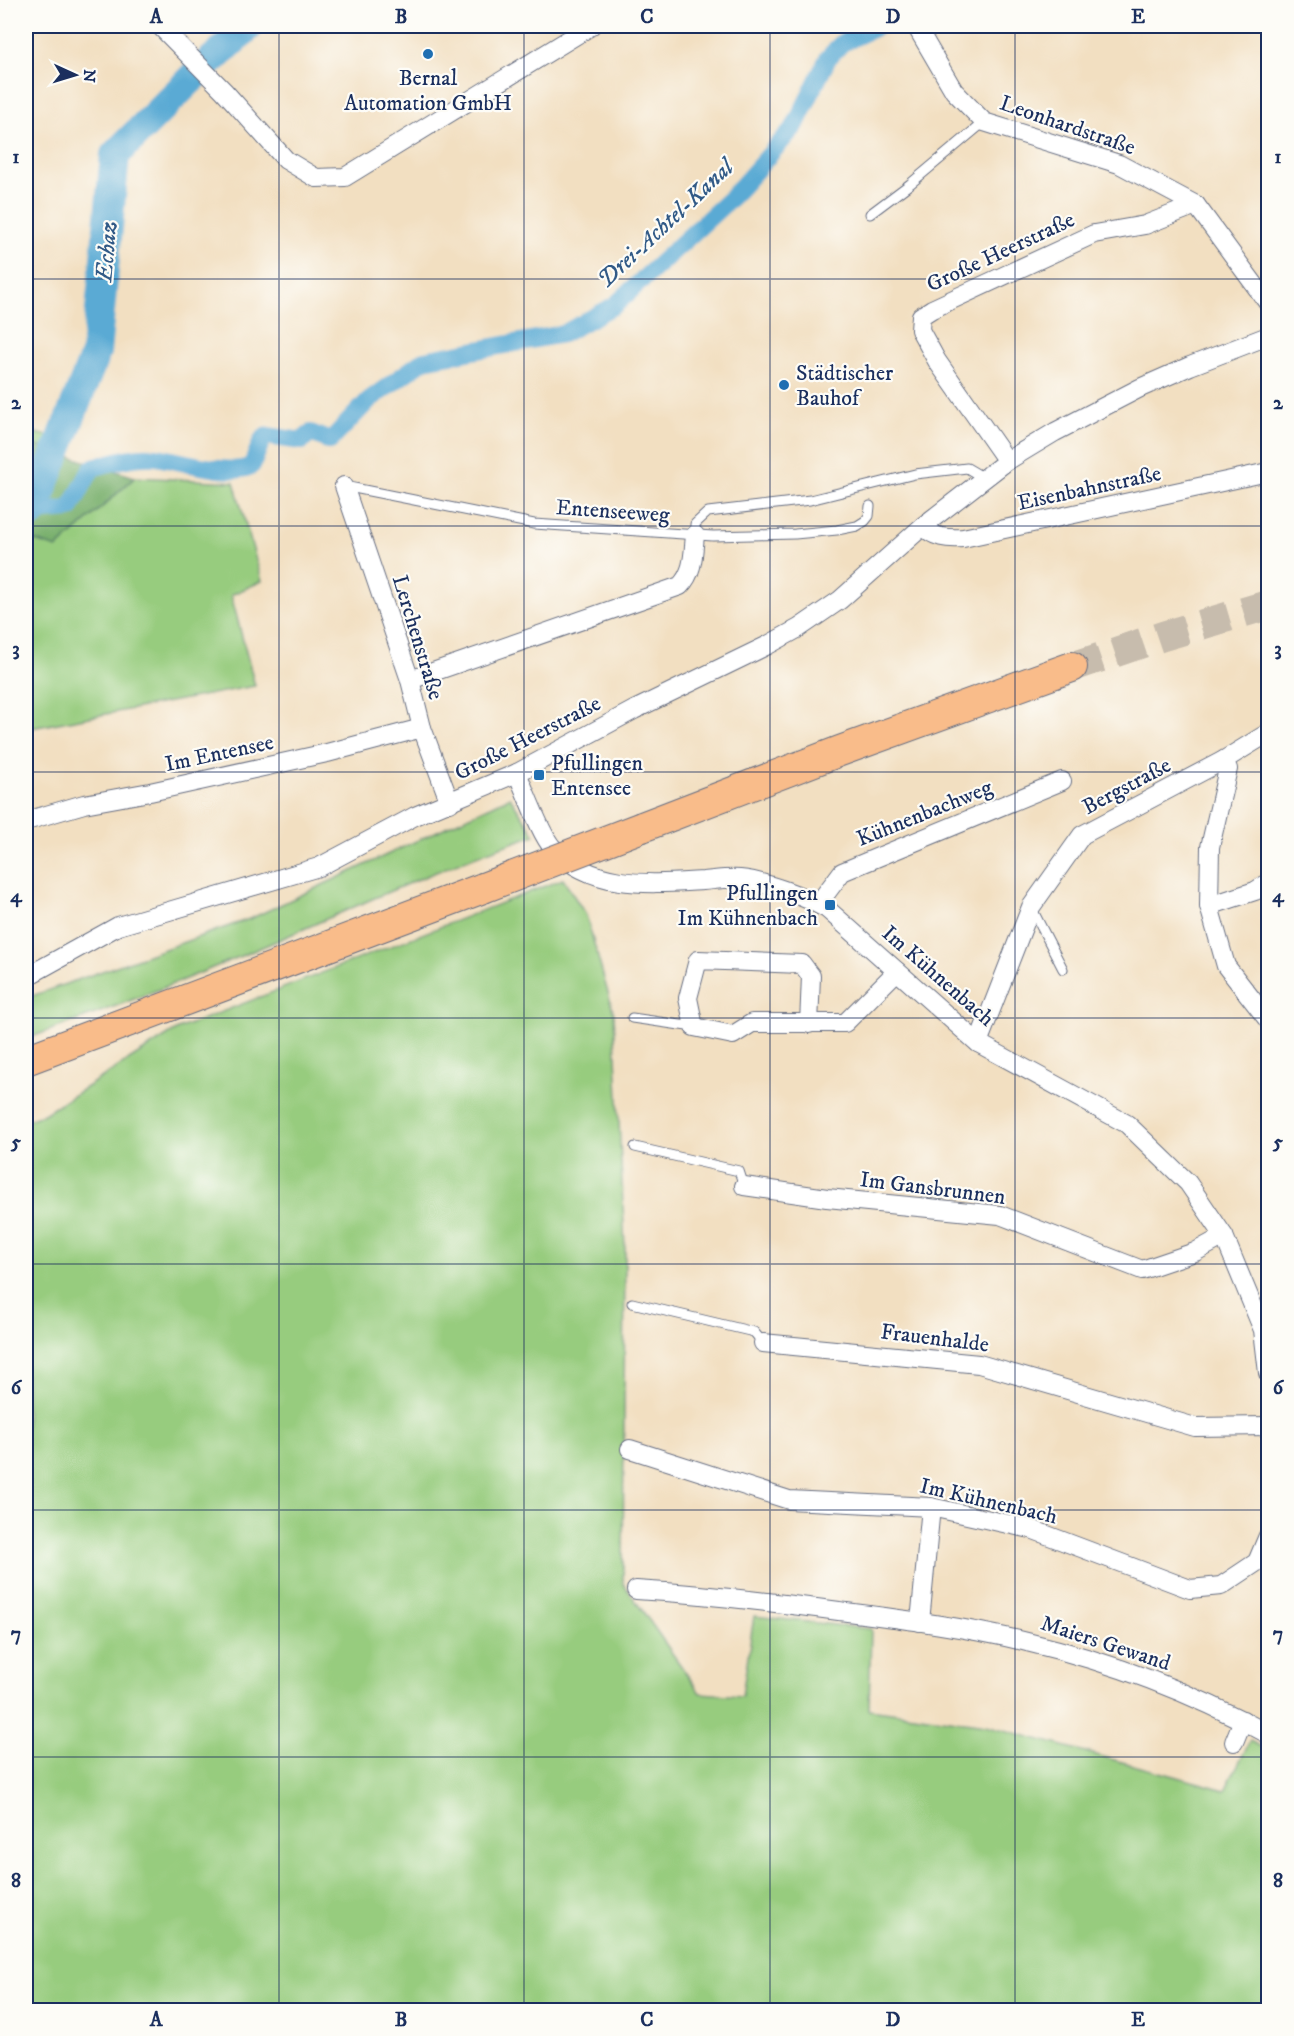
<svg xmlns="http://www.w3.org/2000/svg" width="1294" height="2036" font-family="'IM FELL DW Pica',serif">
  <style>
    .green { fill: #97cc7e; stroke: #597e6e; stroke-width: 1.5 }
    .forest { fill: #79b06d; stroke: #4a7066; stroke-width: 1.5 }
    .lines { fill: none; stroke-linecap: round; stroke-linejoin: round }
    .canal { stroke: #5aaad4; stroke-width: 18 }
    .river { stroke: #5aaad4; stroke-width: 30 }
    .primary-tunnel { stroke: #c7bcad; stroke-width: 30; stroke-dasharray: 30 15; stroke-linecap: butt }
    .lane-casing { stroke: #666d81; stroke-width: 11 }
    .street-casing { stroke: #666d81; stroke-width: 20 }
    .primary-casing { stroke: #666d81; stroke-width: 32 }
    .lane { stroke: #fff; stroke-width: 9 }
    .street { stroke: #fff; stroke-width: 18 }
    .primary { stroke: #f9bc8a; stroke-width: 30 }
    .primary-bridge-casing { stroke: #666d81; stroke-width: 32; stroke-linecap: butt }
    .primary-bridge { stroke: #f9bc8a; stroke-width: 30 }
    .grid { fill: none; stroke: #1b2f5e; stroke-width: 1.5; stroke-opacity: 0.55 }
    .poi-dot { fill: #1f6fb2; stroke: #fdfcf7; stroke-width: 2 }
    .labels { text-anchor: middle; stroke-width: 4.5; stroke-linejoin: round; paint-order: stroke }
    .poi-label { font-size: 22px; fill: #1b2f5e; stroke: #fdfcf7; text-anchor: start }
    .street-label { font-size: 22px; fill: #1b2f5e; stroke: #fdfcf7 }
    .water-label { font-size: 24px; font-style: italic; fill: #315a87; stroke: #fdfcf7 }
    .neatline { fill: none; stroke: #1b2f5e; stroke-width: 2 }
    .grid-label { font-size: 20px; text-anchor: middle; font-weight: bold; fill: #1b2f5e }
  </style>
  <rect width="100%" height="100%" fill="#fdfcf7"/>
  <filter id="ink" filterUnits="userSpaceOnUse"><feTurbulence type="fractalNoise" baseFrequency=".0167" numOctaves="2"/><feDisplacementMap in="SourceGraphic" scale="12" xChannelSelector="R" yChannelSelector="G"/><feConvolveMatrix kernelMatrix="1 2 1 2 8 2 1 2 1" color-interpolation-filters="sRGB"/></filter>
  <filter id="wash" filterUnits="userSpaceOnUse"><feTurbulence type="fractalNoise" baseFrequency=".008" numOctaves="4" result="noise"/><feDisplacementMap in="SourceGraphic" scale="24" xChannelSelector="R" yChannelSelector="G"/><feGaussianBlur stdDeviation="1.35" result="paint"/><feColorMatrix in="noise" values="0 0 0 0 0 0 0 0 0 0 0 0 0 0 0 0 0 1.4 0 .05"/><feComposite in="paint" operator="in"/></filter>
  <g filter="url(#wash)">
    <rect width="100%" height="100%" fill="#f2dfc1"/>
    <g class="green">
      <polygon points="26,431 58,438 26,465"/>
      <polygon points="135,477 234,482 262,581 231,595 255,686 26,729 26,538 57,548"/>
      <path d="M510 797 535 835C441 866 351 909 260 948 183 981 105 1011 26 1039V998L252 918Z"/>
      <polygon points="563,879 586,915 614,1014 625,1248 623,1583 700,1693 742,1696 754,1616 871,1629 869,1709 986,1725 1225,1790 1250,1741 1268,1750 1268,2010 26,2010 26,1121 44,1114 178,1029"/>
    </g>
    <polygon class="forest" points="34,445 135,477 57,548 26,538 26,450"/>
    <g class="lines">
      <path class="canal" d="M33 512 70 509 92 468C113 462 134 455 156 457 178 460 235 478 252 465L262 440 267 436 302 441 311 433 330 441 369 400 424 360 563 334 615 305 732 197 795 126 828 58 842 43 878 26"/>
      <polyline class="river" points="26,517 33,512 96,352 115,155 188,82 249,26"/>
    </g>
  </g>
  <g filter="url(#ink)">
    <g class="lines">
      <polyline class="primary-tunnel" points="1072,667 1163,636 1268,605"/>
      <g class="lane-casing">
        <g id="lane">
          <polyline points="870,214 910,184 984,122"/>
          <polyline points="344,486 534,524 713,536 795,534 837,530 857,526 865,521 869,516 870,506"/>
          <polyline points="695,535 695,524 708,512 810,500 915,474 967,468 984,478"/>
          <polyline points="1031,907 1063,969"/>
          <polyline points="632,1018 694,1027"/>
          <polyline points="635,1147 739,1171 744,1186"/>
          <polyline points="632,1303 754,1332 763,1343"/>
          <polyline points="1257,1562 1268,1567"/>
        </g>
      </g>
      <g class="street-casing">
        <g id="street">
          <polyline points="160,26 224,91 286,160 316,178 345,177 591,26"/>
          <polyline points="916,26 954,91 984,122 1119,164 1196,205 1268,303"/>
          <polyline points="1007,461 937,361 920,330 921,316 932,309 1094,234 1145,225 1196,205"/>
          <polyline points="344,486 410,680 422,728 450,803"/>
          <path d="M923 526C934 538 947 539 963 538L1268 472"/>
          <path d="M410 680 680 586C694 572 693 554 695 535"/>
          <polyline points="1224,760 1228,769 1210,847 1209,906 1226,966 1268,1020"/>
          <path d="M517 773C525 790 541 836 553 848 593 890 650 884 703 881 715 880 728 878 740 879 764 881 806 897 827 909L978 1043 1127 1124 1188 1183 1224 1236 1263 1330 1268 1373"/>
          <polyline points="26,821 84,804 150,792 327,753 422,728"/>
          <polyline points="820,905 824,896 842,872 1062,781"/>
          <polyline points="1209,906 1255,891 1268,883"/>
          <polyline points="26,977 118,926 319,867 415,816 517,773 634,710 768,645 799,628 840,600 923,526 1007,461 1055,432 1140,388 1190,366 1268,336"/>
          <polyline points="809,1024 811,976 802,964 698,960 688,998 694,1027 733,1035 752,1023 845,1023 897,971"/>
          <polyline points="978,1043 1031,907 1082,835 1224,760 1268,733"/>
          <polyline points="744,1186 827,1198 1000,1215 1142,1270 1195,1252 1224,1236"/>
          <polyline points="763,1343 979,1364 1195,1427 1268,1426"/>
          <polyline points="630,1449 789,1500 931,1507 1031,1529 1190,1589 1221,1586 1257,1562 1268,1536"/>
          <path d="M636 1590C704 1594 771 1602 839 1611 902 1619 966 1627 1027 1642 1112 1662 1193 1693 1268 1734"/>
          <polyline points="920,1622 931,1507"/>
          <polyline points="1234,1742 1243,1720"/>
        </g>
      </g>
      <g class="primary-casing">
        <g id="primary">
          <polyline points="642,827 840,751 1072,667"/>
          <polyline points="26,1060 483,888"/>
        </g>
      </g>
      <use href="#lane" class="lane"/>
      <use href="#street" class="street"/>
      <use href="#primary" class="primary"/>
      <g class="primary-bridge-casing">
        <polyline id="primary-bridge" points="483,888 642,827"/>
      </g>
      <use href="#primary-bridge" class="primary-bridge"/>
    </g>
  </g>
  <path class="grid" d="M279 26V2010M524 26V2010M770 26V2010M1015 26V2010M26 279H1268M26 526H1268M26 772H1268M26 1018H1268M26 1264H1268M26 1510H1268M26 1757H1268"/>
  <g class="poi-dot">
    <circle cx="428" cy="54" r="6"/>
    <circle cx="784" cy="385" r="6"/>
    <rect x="533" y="769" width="12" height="12" rx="3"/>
    <rect x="824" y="899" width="12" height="12" rx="3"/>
  </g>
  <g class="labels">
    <g class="poi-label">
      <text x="428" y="85" text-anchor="middle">Bernal<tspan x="428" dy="25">Automation GmbH</tspan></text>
      <text x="796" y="380">Städtischer<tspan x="796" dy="25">Bauhof</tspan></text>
      <text x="551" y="770">Pfullingen<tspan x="551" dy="25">Entensee</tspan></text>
      <text x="818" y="900" text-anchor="end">Pfullingen<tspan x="818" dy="25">Im Kühnenbach</tspan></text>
    </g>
    <g class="street-label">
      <text transform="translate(1068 124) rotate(19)" y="8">Leonhardstraße</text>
      <text transform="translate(1000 251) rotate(-25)" y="8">Große Heerstraße</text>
      <text transform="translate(1089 487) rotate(-12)" y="8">Eisenbahnstraße</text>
      <text transform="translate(613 510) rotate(4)" y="8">Entenseeweg</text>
      <text transform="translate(419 637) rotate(73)" y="8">Lerchenstraße</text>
      <text transform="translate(527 737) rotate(-27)" y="8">Große Heerstraße</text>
      <text transform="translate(219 752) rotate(-12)" y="8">Im Entensee</text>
      <text transform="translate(1126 785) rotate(-28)" y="8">Bergstraße</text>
      <text transform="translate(924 812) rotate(-22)" y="8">Kühnenbachweg</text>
      <text transform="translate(939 975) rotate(41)" y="8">Im Kühnenbach</text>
      <text transform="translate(933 1187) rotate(7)" y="8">Im Gansbrunnen</text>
      <text transform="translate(935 1337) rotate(7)" y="8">Frauenhalde</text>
      <text transform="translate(989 1500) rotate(13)" y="8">Im Kühnenbach</text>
      <text transform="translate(1106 1642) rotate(18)" y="8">Maiers Gewand</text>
    </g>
    <g class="water-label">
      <text transform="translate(665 223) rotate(-43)" y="8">Drei-Achtel-Kanal</text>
      <text transform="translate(106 251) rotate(-85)" y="8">Echaz</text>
    </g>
  </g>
  <rect width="1294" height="2036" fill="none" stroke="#fdfcf7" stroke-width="66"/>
  <g transform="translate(75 75) rotate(94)" stroke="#fdfcf7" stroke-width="4.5" paint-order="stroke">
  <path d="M0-4.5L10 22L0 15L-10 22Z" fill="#1b2f5e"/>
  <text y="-9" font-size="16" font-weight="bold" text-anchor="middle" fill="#1b2f5e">N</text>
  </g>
  <rect x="33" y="33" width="1228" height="1970" class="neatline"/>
  <g class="grid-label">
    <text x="156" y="23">A</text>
    <text x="401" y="23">B</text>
    <text x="647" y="23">C</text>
    <text x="893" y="23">D</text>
    <text x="1138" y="23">E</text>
    <text x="16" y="163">1</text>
    <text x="1278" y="163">1</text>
    <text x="16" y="409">2</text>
    <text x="1278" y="409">2</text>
    <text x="16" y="655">3</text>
    <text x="1278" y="655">3</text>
    <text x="16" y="902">4</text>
    <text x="1278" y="902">4</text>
    <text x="16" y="1148">5</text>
    <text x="1278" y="1148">5</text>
    <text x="16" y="1394">6</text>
    <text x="1278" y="1394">6</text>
    <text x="16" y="1640">7</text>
    <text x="1278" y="1640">7</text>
    <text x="16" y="1887">8</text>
    <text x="1278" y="1887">8</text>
    <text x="156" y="2026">A</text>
    <text x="401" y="2026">B</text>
    <text x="647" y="2026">C</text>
    <text x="893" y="2026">D</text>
    <text x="1138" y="2026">E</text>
  </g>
</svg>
